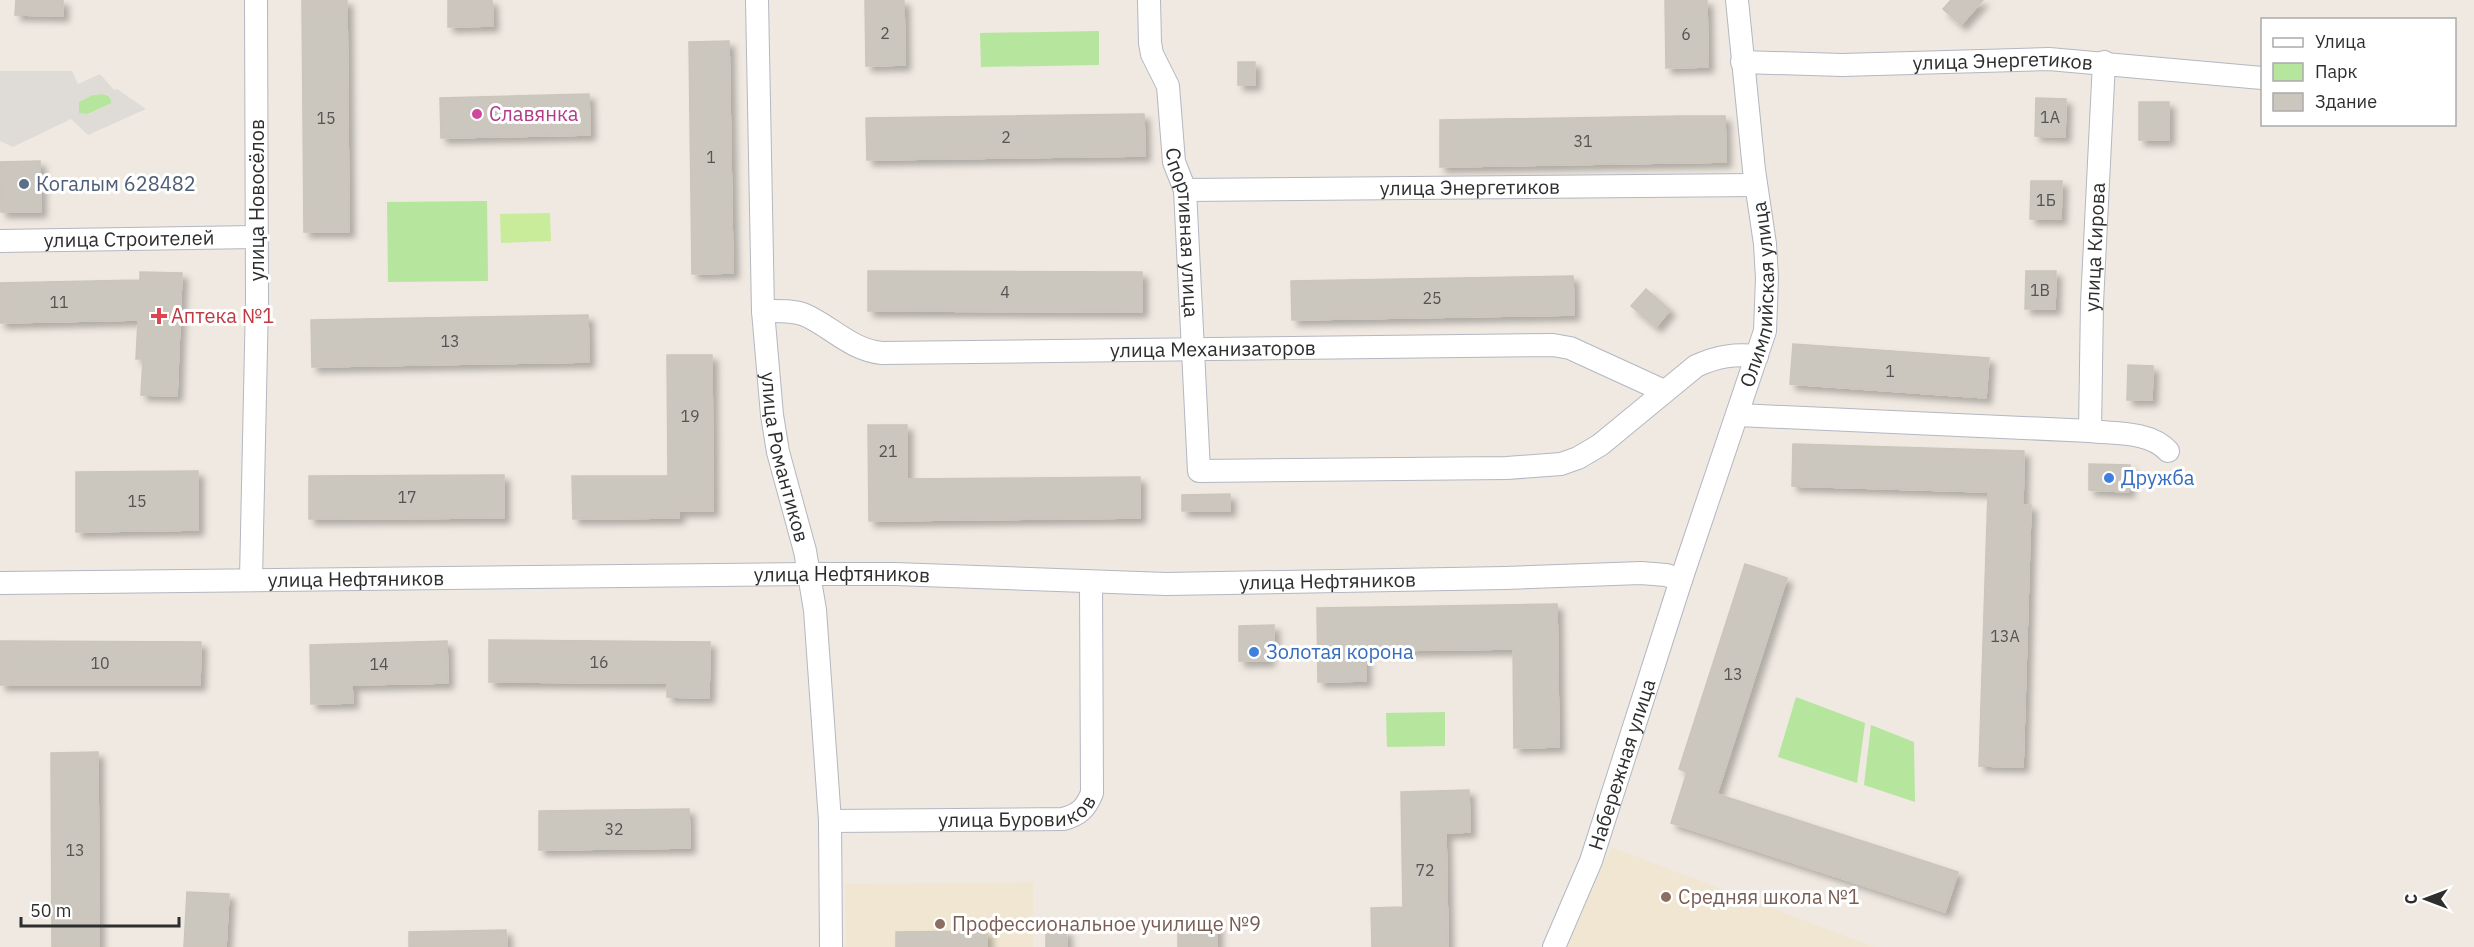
<svg xmlns="http://www.w3.org/2000/svg" width="2474" height="947" font-family="'IBM Plex Sans',sans-serif">
  <style>
    .education { fill: #f0e6d1 }
    .green { fill: #b6e59e }
    .pitch { fill: #c9ec9a }
    .plaza { fill: #dfdcd8; fill-rule: evenodd }
    .building { fill: #cbc7bf; stroke: #cbc5ba; stroke-width: 1.5; filter: url(#shadow) }
    .lines { fill: none; stroke-linecap: round; stroke-linejoin: round }
    .minor-casing { stroke: #b4b7c1; stroke-width: 24 }
    .minor { stroke: #fff; stroke-width: 22 }
    .hotel-dot { fill: #d1479c; stroke: #fff; stroke-width: 2 }
    .service-dot { fill: #5c6f8a; stroke: #fff; stroke-width: 2 }
    .health-dot { fill: #e0444e; stroke: #fff; stroke-width: 2 }
    .shop-dot { fill: #3f7fe0; stroke: #fff; stroke-width: 2 }
    .education-dot { fill: #8d6e63; stroke: #fff; stroke-width: 2 }
    .labels { text-anchor: middle; stroke-width: 6; stroke-linejoin: round; paint-order: stroke }
    .number-label { font-size: 16px; fill: #555452 }
    .street-label { font-size: 20px; fill: #2e2e2e; stroke: #fff }
    .hotel-label { font-size: 20px; fill: #b23c85; stroke: #fff; text-anchor: start }
    .service-label { font-size: 20px; fill: #4e5e75; stroke: #fff; text-anchor: start }
    .health-label { font-size: 20px; fill: #be3a42; stroke: #fff; text-anchor: start }
    .shop-label { font-size: 20px; fill: #366cbe; stroke: #fff; text-anchor: start }
    .education-label { font-size: 20px; fill: #785e54; stroke: #fff; text-anchor: start }
  </style>
  <defs>
    <filter id="shadow"><feDropShadow dx="5.5" dy="5.5" stdDeviation="3" flood-color="#0004"/></filter>
  </defs>
  <rect width="100%" height="100%" fill="#efe9e1"/>
  <g class="education">
    <polygon points="1611,847 1874,947 1567,947"/>
    <polygon points="1033,882 1033,947 846,947 845,884"/>
  </g>
  <g class="green">
    <polygon points="1099,31 1099,65 981,67 980,33"/>
    <polygon points="102,94 109,96 112,103 88,114 79,114 79,102 92,95"/>
    <polygon points="487,201 488,281 388,282 387,202"/>
    <polygon points="1796,697 1865,723 1857,783 1778,757"/>
    <polygon points="1445,712 1445,746 1387,747 1386,713"/>
    <polygon points="1871,725 1914,742 1915,802 1864,785"/>
  </g>
  <polygon class="pitch" points="550,213 551,241 501,243 500,214"/>
  <path class="plaza" d="M0 71H72L78 84 100 74 114 90 117 89 146 109 88 135 71 119 13 147 0 141ZM102 94 109 96 112 103 89 114 79 113V102L92 95Z"/>
  <g class="building">
    <polygon points="16,0 63,0 63,16 15,15"/>
    <polygon points="302,0 347,0 349,232 304,232"/>
    <polygon points="448,0 492,0 493,26 448,27"/>
    <polygon points="865,0 904,0 905,65 866,66"/>
    <polygon points="1665,0 1707,0 1708,67 1666,68"/>
    <polygon points="1951,0 1983,0 1961,25 1943,9"/>
    <polygon points="729,41 733,273 692,274 689,42"/>
    <rect x="1238" y="62" width="17" height="23"/>
    <polygon points="589,94 590,135 441,138 440,98"/>
    <polygon points="2036,98 2066,99 2065,137 2035,136"/>
    <rect x="2139" y="102" width="30" height="38"/>
    <polygon points="1144,114 1145,156 867,160 866,118"/>
    <polygon points="1682,116 1725,116 1726,162 1440,167 1440,120"/>
    <polygon points="40,161 41,212 1,212 0,162"/>
    <polygon points="2031,181 2062,181 2061,219 2030,219"/>
    <polygon points="868,271 1142,272 1142,312 868,311"/>
    <polygon points="2026,271 2056,271 2055,309 2025,309"/>
    <polygon points="140,272 182,273 177,396 141,395 143,359 136,359 138,320 0,323 0,283 140,280"/>
    <polygon points="1573,276 1574,315 1292,320 1291,281"/>
    <polygon points="1646,289 1670,310 1656,327 1631,306"/>
    <polygon points="588,315 589,362 312,367 311,320"/>
    <polygon points="1793,344 1989,358 1986,398 1790,384"/>
    <polygon points="667,355 712,355 713,511 679,511 679,518 573,519 572,476 668,476"/>
    <polygon points="2128,365 2153,366 2152,400 2127,400"/>
    <polygon points="868,425 907,425 907,479 1140,477 1140,518 869,521"/>
    <polygon points="1793,444 2024,451 2023,505 2031,505 2023,767 1979,766 1988,492 1792,486"/>
    <polygon points="2089,464 2130,465 2129,492 2089,490"/>
    <polygon points="198,471 198,530 76,532 76,472"/>
    <polygon points="504,475 504,518 309,519 309,476"/>
    <polygon points="1230,494 1230,511 1182,511 1182,495"/>
    <polygon points="1745,564 1787,578 1717,794 1958,872 1945,912 1671,823 1687,772 1679,769"/>
    <polygon points="1557,604 1559,747 1514,748 1513,649 1365,651 1366,681 1318,682 1317,608"/>
    <polygon points="1274,625 1274,643 1269,643 1269,661 1239,661 1239,626"/>
    <polygon points="489,640 710,642 709,698 667,697 667,683 489,682"/>
    <polygon points="0,641 201,642 200,685 0,685"/>
    <polygon points="447,641 448,683 352,685 353,703 311,704 310,645"/>
    <polygon points="98,752 99,947 52,947 51,753"/>
    <polygon points="1469,790 1470,832 1446,833 1448,947 1372,947 1371,908 1403,907 1401,792"/>
    <polygon points="689,809 690,848 539,850 539,811"/>
    <polygon points="187,892 229,894 226,947 184,947"/>
    <polygon points="1217,922 1217,947 1178,947 1178,923"/>
    <polygon points="506,930 507,947 409,947 409,932"/>
    <polygon points="1046,930 1066,930 1067,947 1046,947"/>
    <polygon points="987,931 987,947 896,947 896,932"/>
  </g>
  <g class="lines">
    <g class="minor-casing">
      <g id="minor">
        <path id="s1" d="M757 0 763 311 772 415 778 452 805 551 815 610 830 821 831 947"/>
        <path id="s2" d="M1149 0 1150 43 1152 54 1168 86 1174 162 1185 190 1199 471 1507 468 1561 464 1578 458 1600 445 1696 366C1718 356 1734 354 1757 356"/>
        <path id="s3" d="M1742 62 1842 65 2049 59 2262 78"/>
        <path id="s4" d="M1185 190 1756 185"/>
        <path id="s5" d="M0 241 257 237"/>
        <path id="s6" d="M763 311C777 311 792 310 805 315 832 327 851 350 882 353L1553 345 1570 348 1664 391"/>
        <path d="M1738 415 2090 431C2115 434 2150 431 2168 451"/>
        <path id="s7" d="M2090 431 2092 303 2104 62"/>
        <polyline points="251,579 257,301 256,0"/>
        <path id="s8" d="M0 583 810 574H895L1166 584 1505 578 1641 573 1666 575 1681 580"/>
        <path id="s9" d="M830 821 1063 819C1079 815 1086 808 1092 793L1091 583"/>
        <path id="s10" d="M1554 947 1591 861 1681 580 1765 331 1767 278 1765 244 1754 170 1737 0"/>
      </g>
    </g>
    <use href="#minor" class="minor"/>
  </g>
  <circle class="hotel-dot" cx="477" cy="114" r="6"/>
  <circle class="service-dot" cx="24" cy="184" r="6"/>
  <path class="health-dot" d="M156 307h6v6h6v6h-6v6h-6v-6h-6v-6h6z"/>
  <g class="shop-dot">
    <circle cx="2109" cy="478" r="6"/>
    <circle cx="1254" cy="652" r="6"/>
  </g>
  <g class="education-dot">
    <circle cx="1666" cy="897" r="6"/>
    <circle cx="940" cy="924" r="6"/>
  </g>
  <g class="labels">
    <g class="number-label">
      <text x="885" y="39">2</text>
      <text x="1686" y="40">6</text>
      <text x="2050" y="123">1А</text>
      <text x="326" y="124">15</text>
      <text x="1006" y="143">2</text>
      <text x="1583" y="147">31</text>
      <text x="711" y="163">1</text>
      <text x="2046" y="206">1Б</text>
      <text x="2040" y="296">1В</text>
      <text x="1005" y="298">4</text>
      <text x="1432" y="304">25</text>
      <text x="59" y="308">11</text>
      <text x="450" y="347">13</text>
      <text x="1890" y="377">1</text>
      <text x="690" y="422">19</text>
      <text x="888" y="457">21</text>
      <text x="407" y="503">17</text>
      <text x="137" y="507">15</text>
      <text x="2005" y="642">13А</text>
      <text x="599" y="668">16</text>
      <text x="100" y="669">10</text>
      <text x="379" y="670">14</text>
      <text x="1733" y="680">13</text>
      <text x="614" y="835">32</text>
      <text x="75" y="856">13</text>
      <text x="1425" y="876">72</text>
    </g>
    <g class="street-label">
      <text dy="7" stroke="none"><textPath href="#s3" startOffset="261">улица Энергетиков</textPath></text>
      <text dy="7" stroke="none"><textPath href="#s4" startOffset="285">улица Энергетиков</textPath></text>
      <text transform="translate(257 200) rotate(-90)" y="7">улица Новосёлов</text>
      <text dy="7" stroke="none"><textPath href="#s2" startOffset="238">Спортивная улица</textPath></text>
      <text dy="7" stroke="none"><textPath href="#s5" startOffset="129">улица Строителей</textPath></text>
      <text dy="7" stroke="none"><textPath href="#s7" startOffset="184">улица Кирова</textPath></text>
      <text dy="7" stroke="none"><textPath href="#s10" startOffset="687">Олимпийская улица</textPath></text>
      <text dy="7" stroke="none"><textPath href="#s6" startOffset="460">улица Механизаторов</textPath></text>
      <text dy="7" stroke="none"><textPath href="#s1" startOffset="459">улица Романтиков</textPath></text>
      <text dy="7" stroke="none"><textPath href="#s8" startOffset="842">улица Нефтяников</textPath></text>
      <text dy="7" stroke="none"><textPath href="#s8" startOffset="356">улица Нефтяников</textPath></text>
      <text dy="7" stroke="none"><textPath href="#s8" startOffset="1328">улица Нефтяников</textPath></text>
      <text dy="7" stroke="none"><textPath href="#s10" startOffset="195">Набережная улица</textPath></text>
      <text dy="7" stroke="none"><textPath href="#s9" startOffset="189">улица Буровиков</textPath></text>
    </g>
    <g class="hotel-label">
      <text x="489" y="121">Славянка</text>
    </g>
    <g class="service-label">
      <text x="36" y="191">Когалым 628482</text>
    </g>
    <g class="health-label">
      <text x="171" y="323">Аптека №1</text>
    </g>
    <g class="shop-label">
      <text x="2121" y="485">Дружба</text>
      <text x="1266" y="659">Золотая корона</text>
    </g>
    <g class="education-label">
      <text x="1678" y="904">Средняя школа №1</text>
      <text x="952" y="931">Профессиональное училище №9</text>
    </g>
  </g>
  <rect x="2261" y="18" width="195" height="108" fill="#ffffff" stroke="#ababab" stroke-width="1.5"/>
  <rect x="2273" y="38" width="30" height="9" fill="#ffffff" stroke="#ababab" stroke-width="1.5"/>
  <text x="2315" y="48" font-size="18" fill="#2e2e2e">Улица</text>
  <rect x="2273" y="63" width="30" height="18" fill="#b6e59e" stroke="#ababab" stroke-width="1.5"/>
  <text x="2315" y="78" font-size="18" fill="#2e2e2e">Парк</text>
  <rect x="2273" y="93" width="30" height="18" fill="#cbc7bf" stroke="#ababab" stroke-width="1.5"/>
  <text x="2315" y="108" font-size="18" fill="#2e2e2e">Здание</text>
  <g transform="translate(2426 899) rotate(270)" stroke="#ffffff" stroke-width="4.5" paint-order="stroke">
  <path d="M0-4.5L10 22L0 15L-10 22Z" fill="#2e2e2e"/>
  <text y="-9" font-size="16" font-weight="bold" text-anchor="middle" fill="#2e2e2e">С</text>
  </g>
  <path d="M21 917v9h158v-9" fill="none" stroke="#2e2e2e" stroke-width="3"/>
  <text x="30" y="917" font-size="18" fill="#2e2e2e" stroke="#ffffff" stroke-width="4.5" paint-order="stroke">50 m</text>
</svg>
